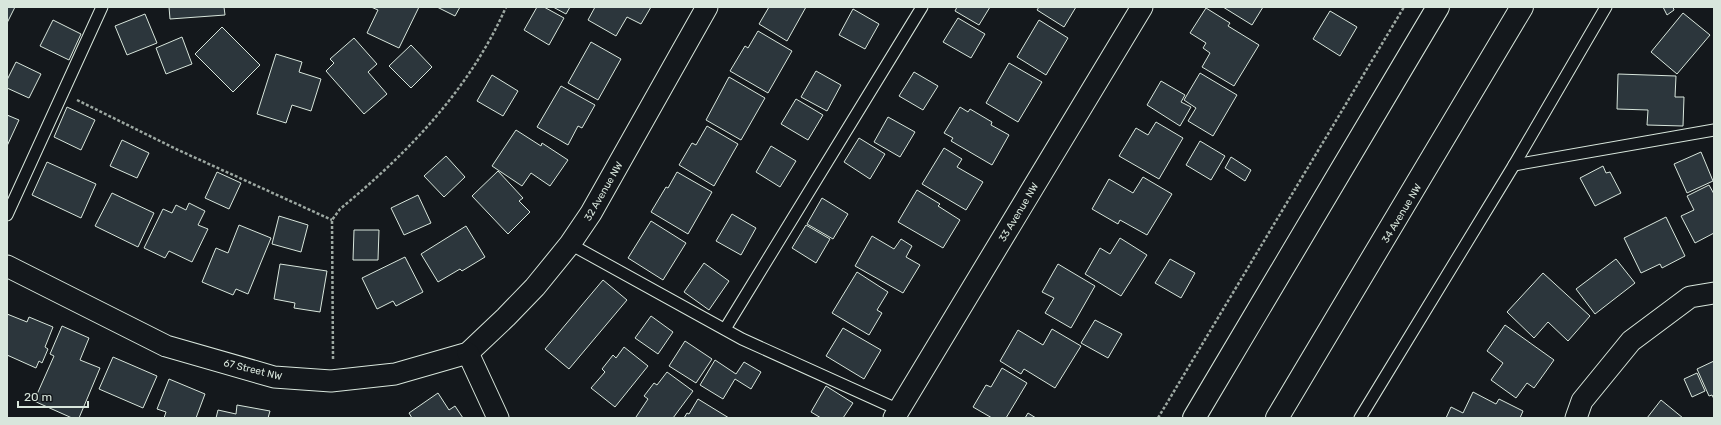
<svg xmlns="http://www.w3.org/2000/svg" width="1721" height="425" font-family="Rubik,sans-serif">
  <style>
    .building { fill: #2c363c; stroke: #d8e6dc }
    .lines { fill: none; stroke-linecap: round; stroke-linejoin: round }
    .lane-casing { stroke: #d8e6dc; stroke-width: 13 }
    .street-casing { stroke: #d8e6dc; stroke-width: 23 }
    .secondary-casing { stroke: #d8e6dc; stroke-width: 24 }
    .path { stroke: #9da8a2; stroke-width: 2.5; stroke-dasharray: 3 2; stroke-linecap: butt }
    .lane { stroke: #14181c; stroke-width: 11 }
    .street { stroke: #14181c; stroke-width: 21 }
    .secondary { stroke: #14181c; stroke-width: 22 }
    .labels { text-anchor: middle; stroke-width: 3; stroke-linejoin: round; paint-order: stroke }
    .street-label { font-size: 10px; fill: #d8e6dc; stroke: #14181c }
  </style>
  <rect width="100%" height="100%" fill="#14181c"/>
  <g class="building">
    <polygon points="7,7 15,7 7,23"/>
    <polygon points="169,7 224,7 225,15 170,19"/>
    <polygon points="371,7 419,7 399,48 367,33 378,10"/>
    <polygon points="437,7 460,7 455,16"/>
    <polygon points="537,7 544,7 564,18 549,45 524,30"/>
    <polygon points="553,7 570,7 566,14"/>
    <polygon points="595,7 651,7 641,24 627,17 616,36 588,20"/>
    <polygon points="769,7 806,7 787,41 759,24"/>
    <polygon points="957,7 990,7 979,25 955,11"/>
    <polygon points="1039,7 1076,7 1064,27 1037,10"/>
    <polygon points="1223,7 1263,7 1252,25"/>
    <polygon points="1663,7 1673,7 1674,10 1667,15"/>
    <polygon points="1206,8 1230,23 1228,26 1259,45 1234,86 1202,67 1210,53 1203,48 1206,43 1190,33"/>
    <polygon points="853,9 879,24 865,49 839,35"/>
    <polygon points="1330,11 1357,27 1340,56 1313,39"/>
    <polygon points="1683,13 1710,35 1677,74 1651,52"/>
    <polygon points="145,14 157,43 127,55 115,26"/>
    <polygon points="958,18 985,34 971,58 943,42"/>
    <polygon points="53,20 81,34 69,60 40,46"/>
    <polygon points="1039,20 1068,38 1046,75 1017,57"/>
    <polygon points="222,27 260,65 233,92 195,54"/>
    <polygon points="758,31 792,51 768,93 730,71 745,46 748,48"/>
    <polygon points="182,37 192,64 166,74 156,48"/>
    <polygon points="354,38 377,64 368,72 387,94 364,114 326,71 334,63 330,59"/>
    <polygon points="591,42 621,59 598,100 568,83"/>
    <polygon points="411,45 432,67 411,88 389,66"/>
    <polygon points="276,54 302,62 299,72 321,79 311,111 292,105 286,123 257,114"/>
    <polygon points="16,62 41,74 29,98 7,88 7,80"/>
    <polygon points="1009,63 1042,82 1018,122 986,103"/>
    <polygon points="816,71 841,85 827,111 801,97"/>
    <polygon points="914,72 938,86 923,110 899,96"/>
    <polygon points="1200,73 1237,95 1213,136 1188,121 1196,108 1184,100"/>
    <polygon points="1618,74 1676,76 1675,97 1684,97 1683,126 1647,125 1648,110 1617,109"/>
    <polygon points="492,75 518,91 503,116 477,101"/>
    <polygon points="729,77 765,98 741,140 706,120"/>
    <polygon points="1161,81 1185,95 1181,102 1191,107 1180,126 1147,105"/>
    <polygon points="561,86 595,105 582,128 578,126 568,145 537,127"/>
    <polygon points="796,99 823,115 808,140 781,124"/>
    <polygon points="67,107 95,120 81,150 54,137"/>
    <polygon points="960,107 968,112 970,109 992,122 991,125 1009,135 992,165 951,141 953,138 944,133"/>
    <polygon points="7,115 19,120 7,146"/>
    <polygon points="888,117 915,132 900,157 874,142"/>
    <polygon points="1156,122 1183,138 1159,179 1119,156 1136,128 1148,135"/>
    <polygon points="707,126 738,144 714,186 679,165 692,143 696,145"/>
    <polygon points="516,130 541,146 542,143 568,160 550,186 531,173 522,186 492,166"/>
    <polygon points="859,138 885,154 870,179 844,162"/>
    <polygon points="122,140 149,153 137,178 110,166"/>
    <polygon points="1200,141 1225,156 1211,180 1186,165"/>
    <polygon points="771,146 796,161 780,187 756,172"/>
    <polygon points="944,148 962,159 957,167 983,182 966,210 922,184"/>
    <polygon points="1701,152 1713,181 1687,193 1674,164"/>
    <polygon points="446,156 465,177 444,197 424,176"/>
    <polygon points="1231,157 1251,170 1245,181 1225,168"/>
    <polygon points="47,162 96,184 81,218 32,195"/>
    <polygon points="1603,166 1606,173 1610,172 1621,193 1595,206 1580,178"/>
    <polygon points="498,171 523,198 519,201 530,212 508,234 472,196"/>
    <polygon points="217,172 241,183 229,209 205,198"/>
    <polygon points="677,172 712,192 688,234 651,212 666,187 668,188"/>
    <polygon points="1143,177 1172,194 1147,235 1120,220 1118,224 1092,209 1109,179 1133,193"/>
    <polygon points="1709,185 1714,194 1714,233 1695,243 1681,216 1694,210 1687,196"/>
    <polygon points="917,190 940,204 938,206 960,220 943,248 898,222"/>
    <polygon points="112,193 154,213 138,247 95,226"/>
    <polygon points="418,195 431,223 404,235 391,208"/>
    <polygon points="822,198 848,214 833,239 807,224"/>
    <polygon points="189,203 205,211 198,225 208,229 192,262 169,251 165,258 144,248 163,209 172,213 176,205 186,210"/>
    <polygon points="732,214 756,228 741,255 716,241"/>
    <polygon points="279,216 308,225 301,252 272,244"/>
    <polygon points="1666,217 1685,256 1662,268 1660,264 1641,273 1624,238"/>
    <polygon points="651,221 686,243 663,280 628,258"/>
    <polygon points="239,225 271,238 248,294 236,289 233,295 202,282 216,248 228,253"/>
    <polygon points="806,225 830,239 816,263 792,248"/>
    <polygon points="466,226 485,257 462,271 460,269 438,282 421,254"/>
    <polygon points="354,230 379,230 378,260 353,260"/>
    <polygon points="872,236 894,249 901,239 912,246 906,257 920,265 903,293 855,266"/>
    <polygon points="1120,238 1147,255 1121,296 1085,274 1100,248 1110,254"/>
    <polygon points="405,257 423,292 396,306 393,301 377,309 362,278"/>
    <polygon points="1170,259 1195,273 1181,298 1155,283"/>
    <polygon points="1616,259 1635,283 1595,314 1576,289"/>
    <polygon points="704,263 729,281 709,310 684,292"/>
    <polygon points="280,264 327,271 320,312 294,308 295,303 274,299"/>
    <polygon points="1058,264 1095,286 1071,328 1045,313 1054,298 1042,292"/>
    <polygon points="857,272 888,292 877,310 882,313 869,335 832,313"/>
    <polygon points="1543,273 1590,316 1568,341 1548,322 1534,338 1507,312"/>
    <polygon points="603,280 627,300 569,369 545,349"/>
    <polygon points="7,314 27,322 29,317 53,327 45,347 48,349 42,363 39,361 36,368 7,355"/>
    <polygon points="651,316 673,332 658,354 635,338"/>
    <polygon points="1095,320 1122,334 1108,358 1081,343"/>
    <polygon points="1505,325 1554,360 1534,388 1527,383 1516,398 1491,380 1503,363 1487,351"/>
    <polygon points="62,326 89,338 80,360 100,368 79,418 72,418 34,401 54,356 50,354"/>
    <polygon points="843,328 881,350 864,379 826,356"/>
    <polygon points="1052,329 1081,346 1055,388 1024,369 1021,374 1000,361 1018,330 1043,345"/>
    <polygon points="685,341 712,359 696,383 669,366"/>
    <polygon points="624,347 648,366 615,407 591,388 605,372 602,369 613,355 616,358"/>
    <polygon points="113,357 157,376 143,408 99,389"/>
    <polygon points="715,360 736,374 744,362 761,372 751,389 735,379 723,399 700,385"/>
    <polygon points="1714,361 1714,399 1712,395 1709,396 1697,369"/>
    <polygon points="1002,368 1027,383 1006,418 992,418 973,407 986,385 991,387"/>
    <polygon points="667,372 693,391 673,418 637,418 636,417 648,399 644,396 654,383 657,385"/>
    <polygon points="1697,373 1705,391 1692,397 1684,379"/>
    <polygon points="169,379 205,394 196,418 164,418 166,412 157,409"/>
    <polygon points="826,386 853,403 843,418 821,418 811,412"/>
    <polygon points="1473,392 1496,404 1499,399 1523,411 1520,418 1446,418 1451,407 1463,413"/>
    <polygon points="438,393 449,410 455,406 463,418 412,418 409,413"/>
    <polygon points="698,399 729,418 684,418 687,413 689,414"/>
    <polygon points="1661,400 1683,418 1647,418"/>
    <polygon points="237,405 270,411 268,418 216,418 218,410 236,414"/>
    <polygon points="1028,413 1036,418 1025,418"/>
  </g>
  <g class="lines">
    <g class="lane-casing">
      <g id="lane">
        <polyline points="1514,165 1714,130"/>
        <polyline points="7,215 102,7"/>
        <polyline points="570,244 742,339 899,410"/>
        <polyline points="725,329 922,7"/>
        <polyline points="1360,418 1514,165 1606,7"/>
      </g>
    </g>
    <g class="street-casing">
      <g id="street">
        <polyline points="7,266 166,346 274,377 331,381 395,374 468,353 506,317 535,287 570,244 591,213 707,7"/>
        <polyline points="468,353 498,418"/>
        <polyline points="894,418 1142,7"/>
        <polyline points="1576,418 1582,401 1631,341 1690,297 1714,293"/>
      </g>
    </g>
    <g class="secondary-casing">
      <g id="secondary">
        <polyline points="1194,418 1438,7"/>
        <polyline points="1277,418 1522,7"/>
      </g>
    </g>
    <g class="path">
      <polyline points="77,100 176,149 332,220"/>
      <path d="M333 359 332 220 340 209C408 153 470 89 506 7"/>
      <polyline points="1158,418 1404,7"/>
    </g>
    <use href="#lane" class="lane"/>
    <use href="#street" class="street"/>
    <use href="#secondary" class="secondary"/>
  </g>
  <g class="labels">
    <g class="street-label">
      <text transform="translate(603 191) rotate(-60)" y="4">32 Avenue NW</text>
      <text transform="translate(1018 212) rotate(-59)" y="4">33 Avenue NW</text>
      <text transform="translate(1401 213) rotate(-59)" y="4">34 Avenue NW</text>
      <text transform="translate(253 369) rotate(14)" y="4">67 Street NW</text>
    </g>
  </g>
  <rect width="1721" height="425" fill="none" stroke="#d8e6dc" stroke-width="16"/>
  <path d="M18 401v6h70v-6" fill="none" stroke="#d8e6dc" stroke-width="2"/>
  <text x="24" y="401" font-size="12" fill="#d8e6dc" stroke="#14181c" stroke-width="3" paint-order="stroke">20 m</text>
</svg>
